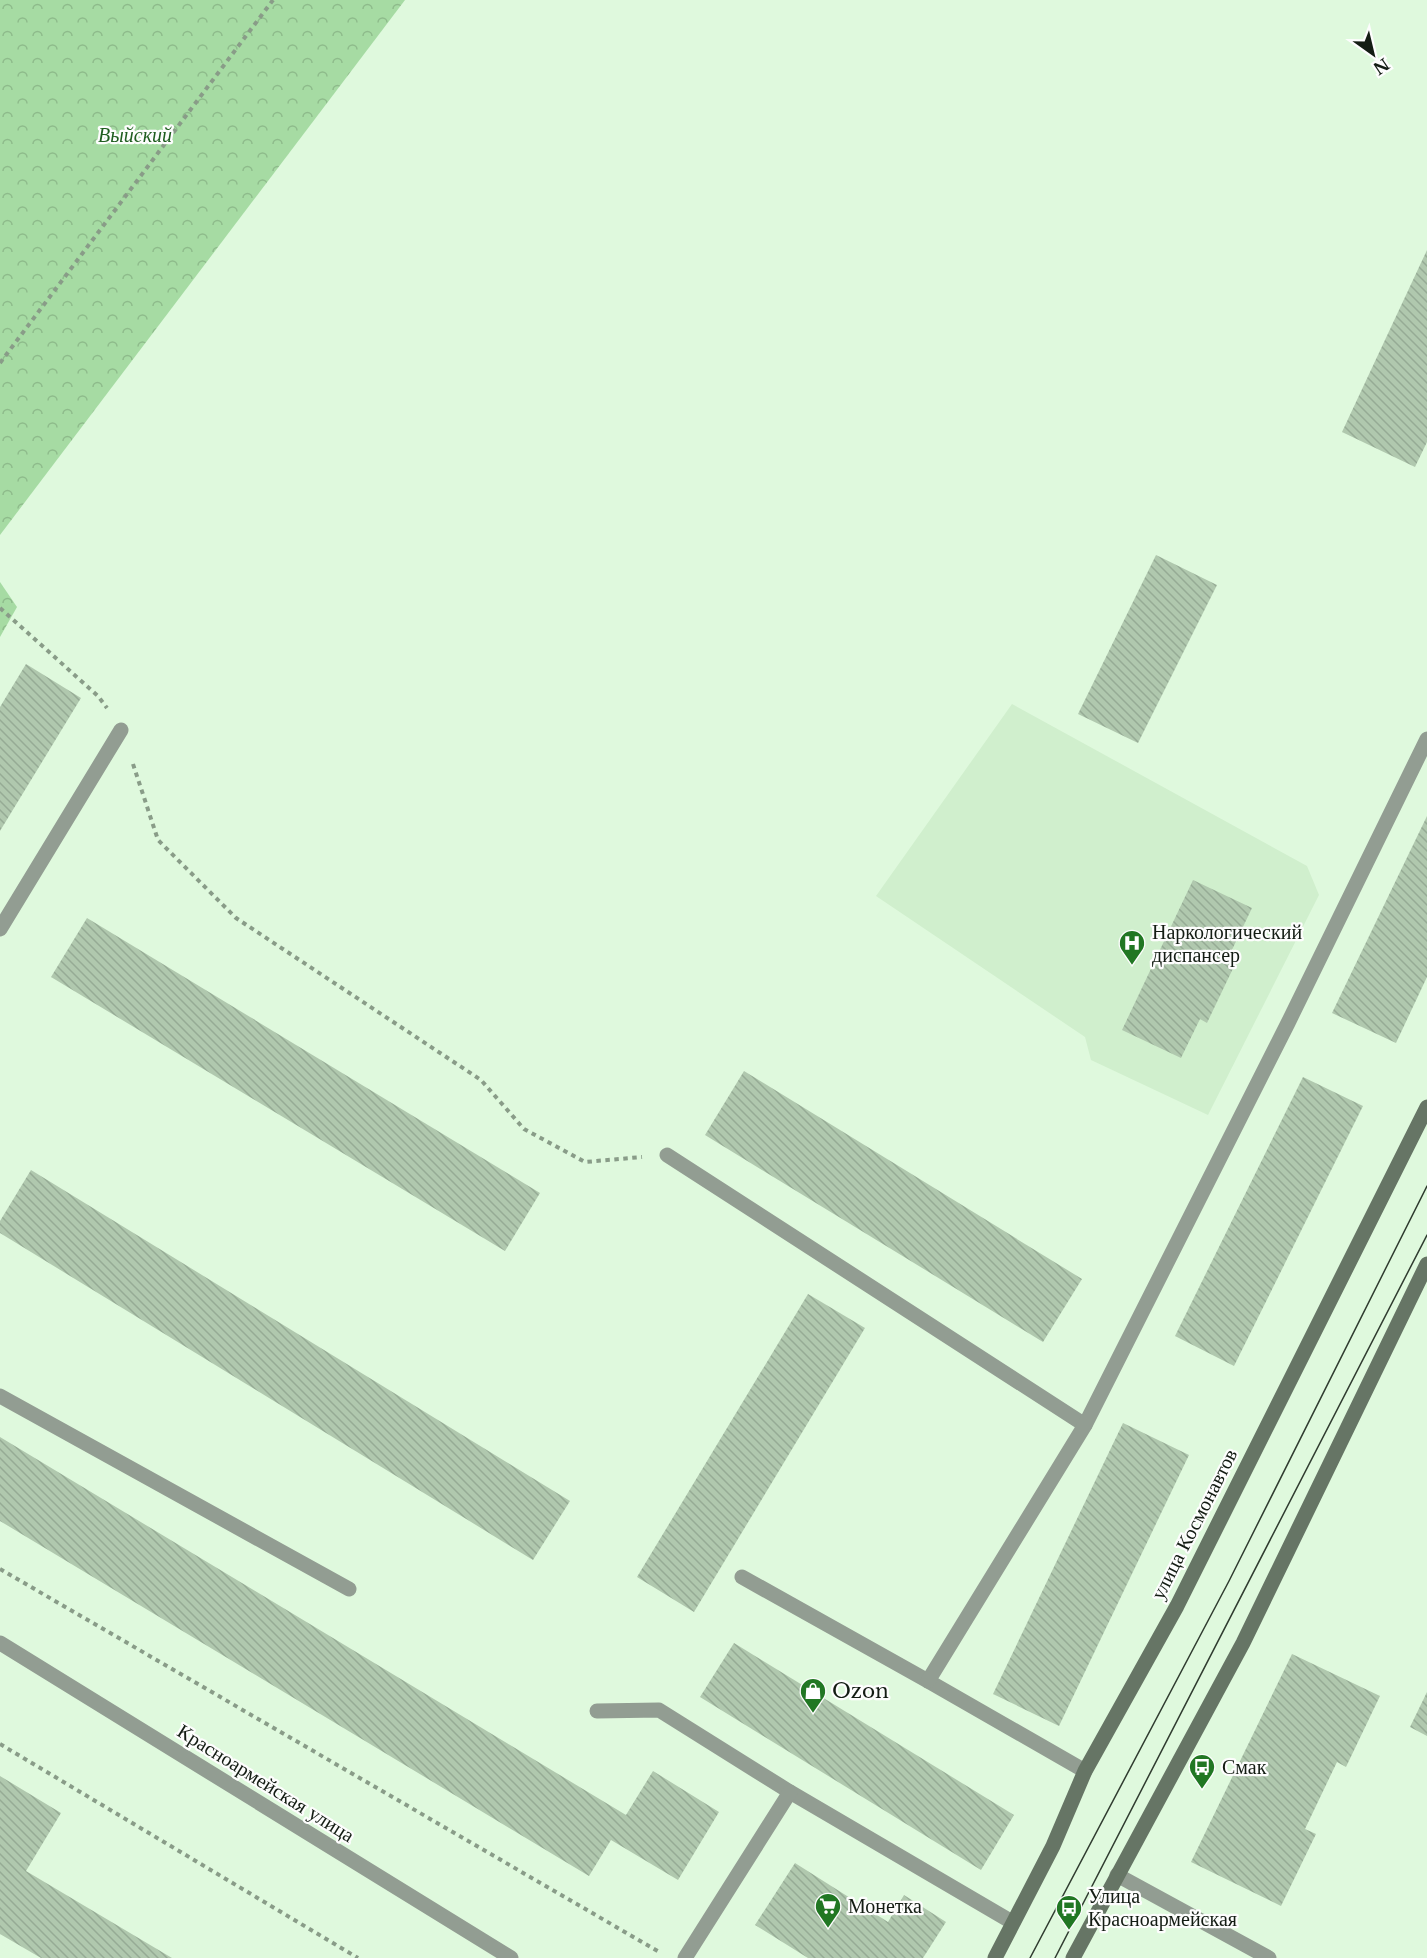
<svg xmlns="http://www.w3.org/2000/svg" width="1427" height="1958" font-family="'Libre Baskerville',serif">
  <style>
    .built { fill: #d0efcd }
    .park { fill: url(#park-crowns) }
    .building { fill: url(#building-back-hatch) }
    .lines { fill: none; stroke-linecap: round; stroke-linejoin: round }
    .path { stroke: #899c88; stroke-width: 4; stroke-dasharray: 4.5 4.5; stroke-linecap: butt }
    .service { stroke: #929d92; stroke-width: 15 }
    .tertiary { stroke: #929d92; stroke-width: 15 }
    .secondary { stroke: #667565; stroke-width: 15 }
    .tram { stroke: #303c30; stroke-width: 1.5 }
    .labels { text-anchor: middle; stroke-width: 4.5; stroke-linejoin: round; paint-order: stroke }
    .park-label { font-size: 20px; font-style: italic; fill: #1f5e1f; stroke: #fdfdfd }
    .poi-label { font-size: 20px; fill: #131c13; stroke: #fdfdfd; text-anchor: start }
    .street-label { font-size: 20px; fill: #131c13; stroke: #fdfdfd }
  </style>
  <defs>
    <pattern id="park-crowns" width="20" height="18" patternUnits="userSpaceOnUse" patternTransform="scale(1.5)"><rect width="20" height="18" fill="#a6dba3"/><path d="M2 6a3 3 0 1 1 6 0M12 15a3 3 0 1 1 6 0" fill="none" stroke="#8ebb8b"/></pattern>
    <pattern id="building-back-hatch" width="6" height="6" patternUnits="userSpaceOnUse" patternTransform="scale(1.5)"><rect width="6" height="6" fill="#b0c8ae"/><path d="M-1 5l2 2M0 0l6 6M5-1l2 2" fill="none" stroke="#96ab95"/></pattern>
  </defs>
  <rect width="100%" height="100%" fill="#dff9dd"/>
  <polygon class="built" points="1012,704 1307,866 1319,895 1208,1115 1091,1060 1085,1037 876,896"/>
  <g class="park">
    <polygon points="0,0 405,0 0,535"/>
    <polygon points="0,582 17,607 0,637"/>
  </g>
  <g class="building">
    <polygon points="1427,250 1427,442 1415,467 1342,432"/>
    <polygon points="1156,555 1217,585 1138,743 1078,714"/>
    <polygon points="26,664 81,698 0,831 0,707"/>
    <polygon points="1427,816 1427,977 1396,1043 1332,1013"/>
    <polygon points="1193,880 1252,908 1230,954 1238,958 1207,1023 1200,1019 1181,1058 1122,1030"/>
    <polygon points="87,918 540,1193 505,1251 51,977"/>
    <polygon points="744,1071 1082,1279 1043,1342 705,1135"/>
    <polygon points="1303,1077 1363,1106 1234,1366 1175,1336"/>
    <polygon points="31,1170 570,1501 533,1560 0,1233 0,1221"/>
    <polygon points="808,1294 865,1328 694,1612 637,1577"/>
    <polygon points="1123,1423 1189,1455 1059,1726 993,1694"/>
    <polygon points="0,1437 626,1815 653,1771 719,1812 678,1880 611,1840 589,1876 0,1521"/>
    <polygon points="734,1643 1014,1815 981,1870 700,1697"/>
    <polygon points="1292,1654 1380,1696 1346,1767 1337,1762 1305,1829 1316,1834 1281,1906 1191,1862"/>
    <polygon points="1427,1692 1427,1736 1410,1727"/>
    <polygon points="0,1776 61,1813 26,1871 172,1958 41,1958 0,1934"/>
    <polygon points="795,1863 888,1922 904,1895 946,1922 923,1958 808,1958 755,1925"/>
  </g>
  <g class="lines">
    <g class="path">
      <polyline points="0,363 273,0"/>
      <polyline points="0,608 98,696 107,708"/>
      <polyline points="133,764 158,840 236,918 481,1080 524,1129 585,1162 642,1157"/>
      <polyline points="0,1569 661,1953"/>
      <polyline points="0,1744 358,1958"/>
    </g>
    <g class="service">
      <polyline points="0,929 121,730"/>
      <polyline points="667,1155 1085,1425"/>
      <polyline points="0,1396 349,1589"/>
      <polyline points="742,1577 928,1681 1085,1771"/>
      <polyline points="928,1681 1085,1425 1288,1023 1427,739"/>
      <polyline points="597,1711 659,1710 790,1792 1012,1922"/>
      <polyline points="1117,1875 1269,1958"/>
      <polyline points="685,1958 790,1792"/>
    </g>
    <polyline class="tertiary" points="0,1643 511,1958"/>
    <g class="secondary">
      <polyline points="995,1958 1053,1846 1085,1771 1177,1606 1427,1107"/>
      <polyline points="1073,1958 1243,1643 1427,1264"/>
    </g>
    <g class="tram">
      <polyline points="1030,1958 1229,1581 1427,1186"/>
      <polyline points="1055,1958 1427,1235"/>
    </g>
  </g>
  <defs>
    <g id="hospital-pin" transform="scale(1.35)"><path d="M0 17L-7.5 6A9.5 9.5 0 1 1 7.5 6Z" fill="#217723" stroke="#fdfdfd"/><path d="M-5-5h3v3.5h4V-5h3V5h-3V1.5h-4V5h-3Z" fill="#fff"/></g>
    <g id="shop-pin" transform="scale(1.35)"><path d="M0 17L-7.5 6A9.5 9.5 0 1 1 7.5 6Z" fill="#217723" stroke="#fdfdfd"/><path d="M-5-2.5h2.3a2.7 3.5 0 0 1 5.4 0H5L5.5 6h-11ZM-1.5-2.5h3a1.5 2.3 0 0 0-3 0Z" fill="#fff"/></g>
    <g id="bus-pin" transform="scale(1.35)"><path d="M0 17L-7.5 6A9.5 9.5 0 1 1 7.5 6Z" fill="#217723" stroke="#fdfdfd"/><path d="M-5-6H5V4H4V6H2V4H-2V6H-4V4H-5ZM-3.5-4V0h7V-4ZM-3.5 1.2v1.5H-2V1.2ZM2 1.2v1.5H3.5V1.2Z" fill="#fff"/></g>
    <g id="supermarket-pin" transform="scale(1.35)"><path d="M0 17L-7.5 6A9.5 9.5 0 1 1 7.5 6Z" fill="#217723" stroke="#fdfdfd"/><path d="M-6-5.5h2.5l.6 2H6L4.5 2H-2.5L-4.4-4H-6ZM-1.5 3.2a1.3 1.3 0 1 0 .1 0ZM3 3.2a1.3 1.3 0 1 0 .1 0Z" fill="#fff"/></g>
  </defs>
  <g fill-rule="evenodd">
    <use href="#hospital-pin" x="1132" y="943"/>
    <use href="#shop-pin" x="813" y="1691"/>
    <use href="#bus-pin" x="1202" y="1767"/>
    <use href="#supermarket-pin" x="828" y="1906"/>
    <use href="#bus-pin" x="1069" y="1908"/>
  </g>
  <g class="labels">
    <g class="park-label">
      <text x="135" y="142">Выйский</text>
    </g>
    <g class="poi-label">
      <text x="1152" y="939">Наркологический<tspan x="1152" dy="23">диспансер</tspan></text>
      <text x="832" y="1698">Ozon</text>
      <text x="1222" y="1774">Смак</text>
      <text x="1088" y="1903">Улица<tspan x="1088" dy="23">Красноармейская</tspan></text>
      <text x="848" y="1913">Монетка</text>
    </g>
    <g class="street-label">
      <text transform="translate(1194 1524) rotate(-63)" y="7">улица Космонавтов</text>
      <text transform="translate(266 1783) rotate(32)" y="7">Красноармейская улица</text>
    </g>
  </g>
  <g transform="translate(1373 54) rotate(146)" stroke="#fdfdfd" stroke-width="4.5" paint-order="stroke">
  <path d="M0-4.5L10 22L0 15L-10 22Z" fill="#131c13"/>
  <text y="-9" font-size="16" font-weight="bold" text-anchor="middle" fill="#131c13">N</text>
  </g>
</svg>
